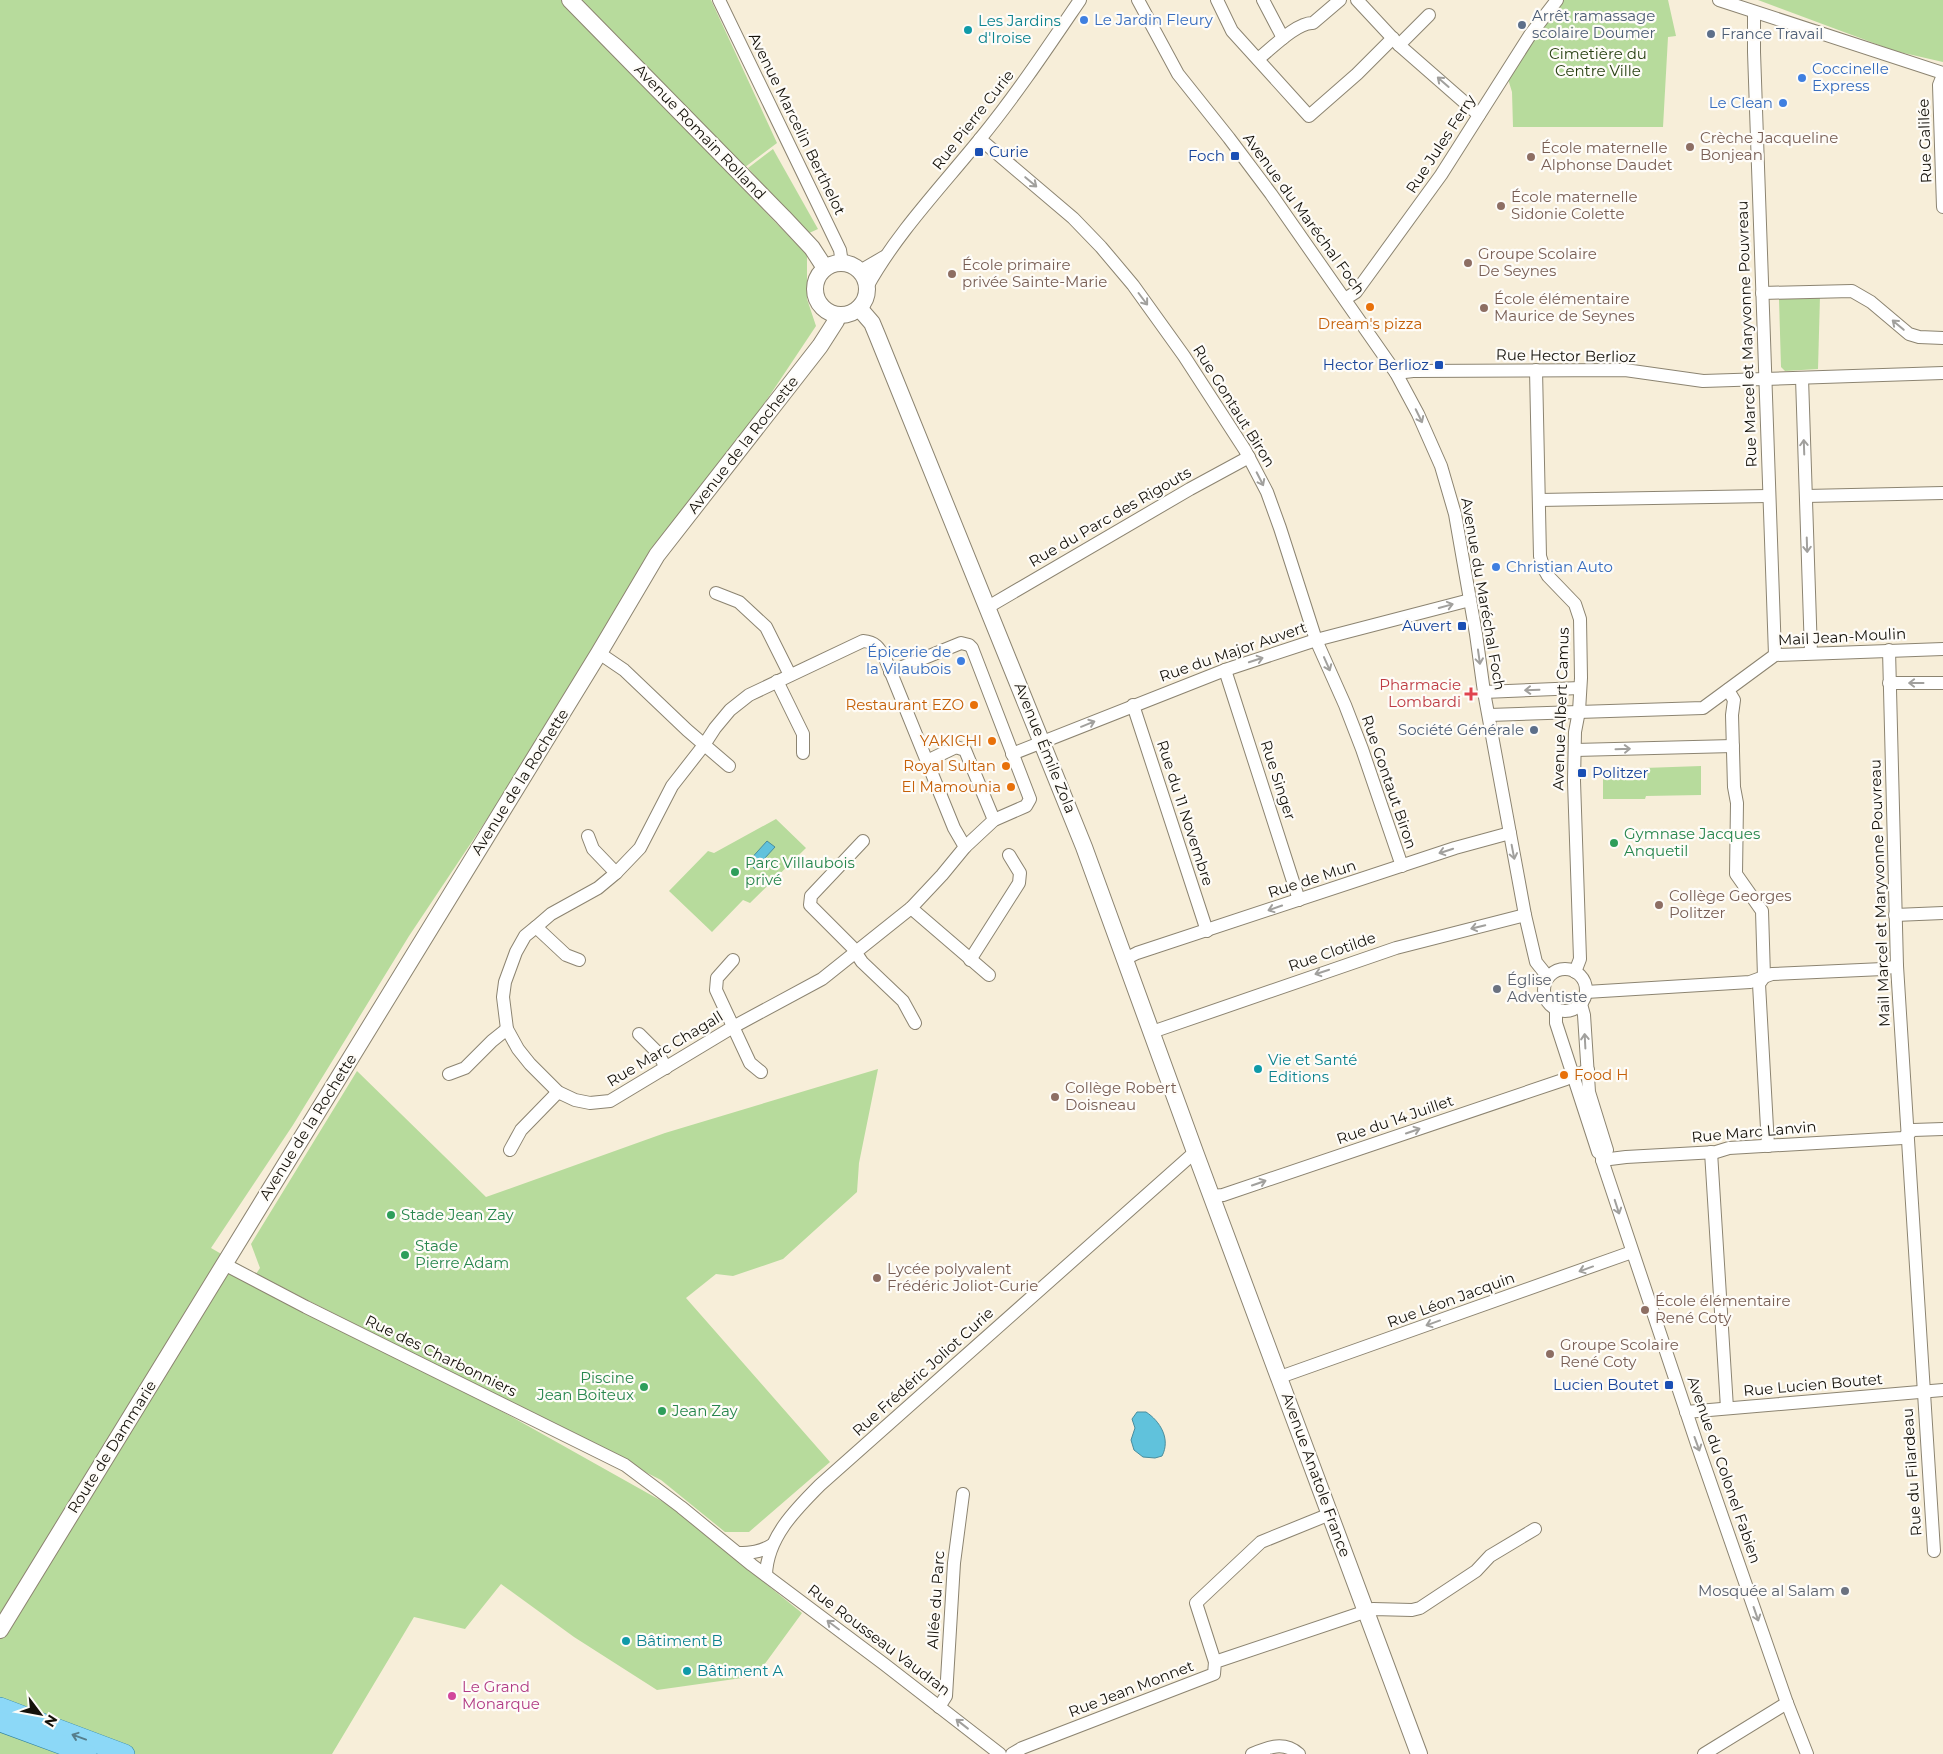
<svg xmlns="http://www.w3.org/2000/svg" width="1943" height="1754" font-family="Montserrat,sans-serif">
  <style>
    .green { fill: #b7db9c }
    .water { fill: #60c2dc; stroke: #498d9d }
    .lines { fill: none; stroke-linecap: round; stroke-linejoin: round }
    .minor-casing { stroke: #8c8471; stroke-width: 14 }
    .secondary-casing { stroke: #8c8471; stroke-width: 18 }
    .primary-casing { stroke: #3081a1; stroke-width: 20 }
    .minor { stroke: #fff; stroke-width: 12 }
    .secondary { stroke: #fff; stroke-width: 16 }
    .primary { stroke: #8cd8f7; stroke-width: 19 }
    .oneway { stroke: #a1a09d }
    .oneway2 { stroke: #567e8c }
    .shop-dot { fill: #3f7fe0; stroke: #fefcf8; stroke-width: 2 }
    .service-dot { fill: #5c6f8a; stroke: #fefcf8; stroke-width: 2 }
    .culture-dot { fill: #0f9aa8; stroke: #fefcf8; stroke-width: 2 }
    .education-dot { fill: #8d6e63; stroke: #fefcf8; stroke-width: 2 }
    .transit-dot { fill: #1a4fb4; stroke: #fefcf8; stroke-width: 2 }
    .food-dot { fill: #e8710a; stroke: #fefcf8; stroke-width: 2 }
    .health-dot { fill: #e0444e; stroke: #fefcf8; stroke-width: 2 }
    .leisure-dot { fill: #2e9e5b; stroke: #fefcf8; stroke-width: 2 }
    .worship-dot { fill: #6b7280; stroke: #fefcf8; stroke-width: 2 }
    .hotel-dot { fill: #d1479c; stroke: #fefcf8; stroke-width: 2 }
    .labels { text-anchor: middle; stroke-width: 4.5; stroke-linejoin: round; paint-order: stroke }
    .service-label { font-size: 15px; fill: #4e5e75; stroke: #fefcf8; text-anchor: start }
    .shop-label { font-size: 15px; fill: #366cbe; stroke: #fefcf8; text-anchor: start }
    .culture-label { font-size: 15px; fill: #0d838f; stroke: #fefcf8; text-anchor: start }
    .park-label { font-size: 15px; fill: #284012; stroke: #fefcf8 }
    .street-label { font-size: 15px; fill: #14110a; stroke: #fefcf8 }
    .education-label { font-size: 15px; fill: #785e54; stroke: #fefcf8; text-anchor: start }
    .transit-label { font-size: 15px; fill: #164399; stroke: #fefcf8; text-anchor: end }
    .food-label { font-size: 15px; fill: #c56008; stroke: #fefcf8; text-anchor: end }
    .health-label { font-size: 15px; fill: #be3a42; stroke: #fefcf8; text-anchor: end }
    .leisure-label { font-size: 15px; fill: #27864d; stroke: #fefcf8; text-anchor: start }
    .worship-label { font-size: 15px; fill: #5b616d; stroke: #fefcf8; text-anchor: start }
    .hotel-label { font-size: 15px; fill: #b23c85; stroke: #fefcf8; text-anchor: start }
  </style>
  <rect width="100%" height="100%" fill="#f7eed9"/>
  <g class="green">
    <polygon points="0,0 711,0 777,143 732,177 807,255 807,299 816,326 409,936 293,1125 211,1248 256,1274 260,1268 251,1244 357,1071 486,1197 665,1133 878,1069 859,1163 857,1192 783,1259 733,1276 716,1274 686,1298 830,1462 749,1532 725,1532 661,1480 266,1279 667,1504 802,1613 756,1676 657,1690 574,1637 501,1584 465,1629 414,1617 332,1754 0,1754"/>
    <polygon points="1563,0 1668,0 1676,36 1668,37 1663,127 1513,127 1512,92 1508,79 1534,36"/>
    <polygon points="1758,0 1943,0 1943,62 1895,51"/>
    <polygon points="773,149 818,229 807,234 748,168"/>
    <polygon points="1820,296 1818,369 1785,371 1781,367 1779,299"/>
    <polygon points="1701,766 1701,795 1646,796 1645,799 1603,799 1603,774 1644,773 1644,768"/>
    <polygon points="776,819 806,848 750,903 743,900 712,932 669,891 708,851 714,853"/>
  </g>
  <g class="water">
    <polygon points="767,841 775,847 755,869 748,862"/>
    <path d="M1137 1412H1146C1160 1421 1171 1439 1162 1456L1155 1458 1143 1457 1134 1450 1131 1440 1135 1428 1132 1419Z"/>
  </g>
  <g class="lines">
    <g class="minor-casing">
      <g id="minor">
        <polyline points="719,0 840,250 842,263"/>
        <polyline points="1138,0 1178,74 1229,138 1271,194 1396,373 1418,414 1441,466 1455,514 1476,634 1484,692 1525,915 1536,962 1548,977"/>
        <polyline points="1217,0 1232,31 1309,116 1357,74 1393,38"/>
        <polyline points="1263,0 1283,38"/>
        <polyline points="1357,0 1399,45 1479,115"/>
        <polyline points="1719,0 1943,73"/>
        <polyline points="1754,12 1754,52 1775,655"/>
        <polyline points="1399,45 1429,15"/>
        <path d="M1258 59C1271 49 1297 22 1313 23L1340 0"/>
        <polyline points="1943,75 1939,85 1943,207"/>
        <polyline points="980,139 1073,218 1101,247 1133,285 1184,356 1245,450 1267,492 1280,528 1316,640 1345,705 1362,749 1402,866"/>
        <polyline points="860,271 884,257"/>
        <path d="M867 287C896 234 942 186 980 139 1016 95 1048 47 1080 0"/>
        <polyline points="1762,293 1852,291 1871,302 1909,334 1919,337 1943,338"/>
        <polyline points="1345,299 1356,292 1441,175 1530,35 1557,0"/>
        <polyline points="1536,370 1540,556 1544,569 1548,576 1575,604 1580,619 1581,678 1579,711 1575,732 1574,781 1580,959 1575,972"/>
        <polyline points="1396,373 1413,371 1625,370 1703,381 1943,373"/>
        <polyline points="1802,378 1811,653"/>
        <polyline points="1806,496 1943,493"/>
        <polyline points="1539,500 1768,496"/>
        <polyline points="716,593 739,602 766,627 790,675"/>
        <polyline points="988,607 1190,489 1249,457"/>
        <path d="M863 641C876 642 879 648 885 658L954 828 965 847 942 875 911 908 822 979 733 1027 610 1101 590 1103 575 1100 558 1092 530 1064 518 1049 507 1029 503 997 505 982 516 952 525 936 536 927 551 914 598 888 616 873 640 848 672 786 704 745 715 728 730 710 749 695Z"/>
        <polyline points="1889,650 1897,966 1934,1551"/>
        <polyline points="599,653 624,670 687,730 729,766"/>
        <polyline points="1225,670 1299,900"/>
        <polyline points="890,672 961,643 969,645 972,648 1030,799 1026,806 994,820 965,847"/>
        <polyline points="777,681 803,734 803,753"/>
        <polyline points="1889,683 1943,683"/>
        <polyline points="1728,690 1734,700 1732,715 1734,787 1737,803 1736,874 1762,911 1764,977 1759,984 1768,1146"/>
        <polyline points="1484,692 1580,688"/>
        <polyline points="1133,705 1207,931"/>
        <polyline points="1489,715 1703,708 1775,655 1943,649"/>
        <polyline points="1575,750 1733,746"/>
        <polyline points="1012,754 1225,670 1316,640 1470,600"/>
        <polyline points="927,761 956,747 965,750 994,820"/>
        <polyline points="588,836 593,849 616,873"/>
        <polyline points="863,841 811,896 810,905 852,947 862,962 903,1001 915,1023"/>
        <polyline points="911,908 989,975"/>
        <polyline points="1895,915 1943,913"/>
        <polyline points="536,927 566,955 579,960"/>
        <polyline points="1125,959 1137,953 1455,848 1510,833"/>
        <polyline points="733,960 717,978 716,990 750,1063 761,1072"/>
        <polyline points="970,960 1019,883 1020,873 1009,855"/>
        <circle cx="1565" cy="990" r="21"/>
        <polyline points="1586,992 1750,982 1772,974 1883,969 1897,966"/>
        <polyline points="1581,1004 1584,1015 1589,1092 1607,1150 1603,1155 1602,1160 1698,1447 1787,1703 1807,1754"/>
        <polyline points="1556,1010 1556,1023 1598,1152 1603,1155"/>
        <polyline points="1152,1032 1396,948 1525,915"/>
        <polyline points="639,1034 658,1053 666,1068"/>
        <polyline points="449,1074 465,1068 492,1041 507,1029"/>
        <polyline points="510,1150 521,1130 558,1092"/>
        <polyline points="1711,1152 1727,1408"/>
        <polyline points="1602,1160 1626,1157 1716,1152 1729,1148 1903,1138 1913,1130 1943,1129"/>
        <polyline points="1212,1196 1223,1195 1566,1079 1588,1070"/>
        <polyline points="224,1264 306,1307 625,1465 681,1507 752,1565 884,1664 1000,1754"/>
        <polyline points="1280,1377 1632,1252"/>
        <polyline points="1686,1412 1943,1390"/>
        <path d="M738 1553C751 1553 760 1552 772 1545"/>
        <path d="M766 1575C767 1538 795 1510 820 1485L1195 1152"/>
        <polyline points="1215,1662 1196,1603 1261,1542 1330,1514"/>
        <polyline points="939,1707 946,1696 954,1563 963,1494"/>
        <polyline points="1012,1754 1022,1748 1214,1674 1215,1662 1373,1609 1412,1610 1420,1608 1476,1571 1490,1556 1535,1529"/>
        <path d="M1252 1754C1269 1747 1284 1741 1299 1754"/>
        <polyline points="1704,1754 1787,1703"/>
      </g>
    </g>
    <g class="secondary-casing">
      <g id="secondary">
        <polyline points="570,0 783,217 812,248 825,268"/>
        <circle cx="841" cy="289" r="26"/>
        <polyline points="859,308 872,323 877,335 1084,847 1195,1152 1419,1754"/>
        <polyline points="0,1630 599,653 657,555 820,346 836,321 836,315"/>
      </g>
    </g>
    <g class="primary-casing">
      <g id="primary">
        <polyline points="0,1707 125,1754"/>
        <polyline points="0,1722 87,1754"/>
      </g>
    </g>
    <use href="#minor" class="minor"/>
    <use href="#secondary" class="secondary"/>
    <use href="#primary" class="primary"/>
  </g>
  <defs><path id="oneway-shaft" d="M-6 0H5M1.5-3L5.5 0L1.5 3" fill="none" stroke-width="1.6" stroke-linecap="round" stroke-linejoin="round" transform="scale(1.25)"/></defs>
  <g class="oneway">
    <use href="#oneway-shaft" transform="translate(1443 82) rotate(-139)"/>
    <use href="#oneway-shaft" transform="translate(1031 182) rotate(40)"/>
    <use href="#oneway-shaft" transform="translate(1143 299) rotate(53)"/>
    <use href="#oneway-shaft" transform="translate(1898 325) rotate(-140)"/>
    <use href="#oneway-shaft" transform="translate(1419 416) rotate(64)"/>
    <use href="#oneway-shaft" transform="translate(1804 447) rotate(-92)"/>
    <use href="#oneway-shaft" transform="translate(1260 479) rotate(63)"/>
    <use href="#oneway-shaft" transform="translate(1807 545) rotate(88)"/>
    <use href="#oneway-shaft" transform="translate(1446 606) rotate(-15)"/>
    <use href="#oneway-shaft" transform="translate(1479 657) rotate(82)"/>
    <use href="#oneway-shaft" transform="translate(1256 660) rotate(-18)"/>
    <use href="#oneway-shaft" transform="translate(1327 664) rotate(66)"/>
    <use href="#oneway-shaft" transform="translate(1916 683) rotate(180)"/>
    <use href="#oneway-shaft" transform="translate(1532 690) rotate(178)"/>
    <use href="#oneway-shaft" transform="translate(1088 724) rotate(-22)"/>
    <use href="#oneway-shaft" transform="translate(1623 749) rotate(-2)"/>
    <use href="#oneway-shaft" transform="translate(1446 851) rotate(162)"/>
    <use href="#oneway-shaft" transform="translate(1513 852) rotate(79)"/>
    <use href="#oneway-shaft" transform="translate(1275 908) rotate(161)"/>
    <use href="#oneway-shaft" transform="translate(1478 927) rotate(166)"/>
    <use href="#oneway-shaft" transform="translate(1322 972) rotate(162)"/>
    <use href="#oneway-shaft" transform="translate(1585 1041) rotate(-93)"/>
    <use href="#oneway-shaft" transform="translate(1413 1131) rotate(-19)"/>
    <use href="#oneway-shaft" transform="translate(1259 1183) rotate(-19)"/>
    <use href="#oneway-shaft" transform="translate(1617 1207) rotate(72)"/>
    <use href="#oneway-shaft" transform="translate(1586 1269) rotate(160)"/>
    <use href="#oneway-shaft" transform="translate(1433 1323) rotate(160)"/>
    <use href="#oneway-shaft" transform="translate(1697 1444) rotate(70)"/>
    <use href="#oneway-shaft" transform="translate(1756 1614) rotate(71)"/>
    <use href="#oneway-shaft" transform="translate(833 1625) rotate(-143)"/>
    <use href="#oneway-shaft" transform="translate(962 1724) rotate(-142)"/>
  </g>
  <use class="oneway2" href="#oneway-shaft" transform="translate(79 1737) rotate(-160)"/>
  <g class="shop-dot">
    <circle cx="1084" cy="20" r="5"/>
    <circle cx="1802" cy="78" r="5"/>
    <circle cx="1783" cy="103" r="5"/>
    <circle cx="1496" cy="567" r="5"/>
    <circle cx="961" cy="661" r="5"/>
  </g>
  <g class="service-dot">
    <circle cx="1522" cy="25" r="5"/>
    <circle cx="1711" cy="34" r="5"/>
    <circle cx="1534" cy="730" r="5"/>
  </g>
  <g class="culture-dot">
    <circle cx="968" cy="30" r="5"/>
    <circle cx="1258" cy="1069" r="5"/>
    <circle cx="626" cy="1641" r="5"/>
    <circle cx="687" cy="1671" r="5"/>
  </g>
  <g class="education-dot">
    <circle cx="1690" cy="147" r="5"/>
    <circle cx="1531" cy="157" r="5"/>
    <circle cx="1501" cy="206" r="5"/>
    <circle cx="1468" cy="263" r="5"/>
    <circle cx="952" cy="274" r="5"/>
    <circle cx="1484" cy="308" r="5"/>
    <circle cx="1659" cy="905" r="5"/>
    <circle cx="1055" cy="1097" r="5"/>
    <circle cx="877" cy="1278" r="5"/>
    <circle cx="1645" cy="1310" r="5"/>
    <circle cx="1550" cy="1354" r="5"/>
  </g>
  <g class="transit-dot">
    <rect x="974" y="147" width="10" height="10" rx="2.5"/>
    <rect x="1230" y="151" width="10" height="10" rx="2.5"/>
    <rect x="1434" y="360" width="10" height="10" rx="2.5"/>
    <rect x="1457" y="621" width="10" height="10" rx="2.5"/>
    <rect x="1577" y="768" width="10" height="10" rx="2.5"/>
    <rect x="1664" y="1380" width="10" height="10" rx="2.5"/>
  </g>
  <g class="food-dot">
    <circle cx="1370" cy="307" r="5"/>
    <circle cx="974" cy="705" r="5"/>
    <circle cx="992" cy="741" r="5"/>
    <circle cx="1006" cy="766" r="5"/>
    <circle cx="1011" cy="787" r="5"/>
    <circle cx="1564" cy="1075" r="5"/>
  </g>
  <path class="health-dot" d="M1468.5 686.5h5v5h5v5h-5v5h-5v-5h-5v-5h5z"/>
  <g class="leisure-dot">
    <circle cx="1614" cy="843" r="5"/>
    <circle cx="735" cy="872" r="5"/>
    <circle cx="391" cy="1215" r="5"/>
    <circle cx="405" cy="1255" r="5"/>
    <circle cx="644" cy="1387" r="5"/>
    <circle cx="662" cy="1411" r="5"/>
  </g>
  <g class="worship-dot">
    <circle cx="1497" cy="989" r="5"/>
    <circle cx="1845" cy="1591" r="5"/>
  </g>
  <circle class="hotel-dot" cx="452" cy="1696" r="5"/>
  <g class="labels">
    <g class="service-label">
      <text x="1532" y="21">Arrêt ramassage<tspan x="1532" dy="17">scolaire Doumer</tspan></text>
      <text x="1721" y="39">France Travail</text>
      <text x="1524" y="735" text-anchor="end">Société Générale</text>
    </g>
    <g class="shop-label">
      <text x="1094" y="25">Le Jardin Fleury</text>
      <text x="1812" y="74">Coccinelle<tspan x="1812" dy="17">Express</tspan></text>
      <text x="1773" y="108" text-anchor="end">Le Clean</text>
      <text x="1506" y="572">Christian Auto</text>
      <text x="951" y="657" text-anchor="end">Épicerie de<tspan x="951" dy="17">la Vilaubois</tspan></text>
    </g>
    <g class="culture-label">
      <text x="978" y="26">Les Jardins<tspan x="978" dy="17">d'Iroise</tspan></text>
      <text x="1268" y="1065">Vie et Santé<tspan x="1268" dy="17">Editions</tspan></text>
      <text x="636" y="1646">Bâtiment B</text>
      <text x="697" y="1676">Bâtiment A</text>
    </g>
    <g class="park-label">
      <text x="1598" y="59">Cimetière du<tspan x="1598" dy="17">Centre Ville</tspan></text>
    </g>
    <g class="street-label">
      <text transform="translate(973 120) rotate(-52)" y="5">Rue Pierre Curie</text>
      <text transform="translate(797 124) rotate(64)" y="5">Avenue Marcelin Berthelot</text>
      <text transform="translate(700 132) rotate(46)" y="5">Avenue Romain Rolland</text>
      <text transform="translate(1925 141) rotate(-92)" y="5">Rue Galilée</text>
      <text transform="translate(1441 144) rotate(-57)" y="5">Rue Jules Ferry</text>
      <text transform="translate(1304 214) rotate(54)" y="5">Avenue du Maréchal Foch</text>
      <text transform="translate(1747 334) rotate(-92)" y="5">Rue Marcel et Maryvonne Pouvreau</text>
      <text transform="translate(1566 356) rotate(1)" y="5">Rue Hector Berlioz</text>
      <text transform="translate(1234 406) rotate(58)" y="5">Rue Gontaut Biron</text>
      <text transform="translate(743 445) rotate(-52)" y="5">Avenue de la Rochette</text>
      <text transform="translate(1110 517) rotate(-30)" y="5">Rue du Parc des Rigouts</text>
      <text transform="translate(1483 594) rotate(80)" y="5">Avenue du Maréchal Foch</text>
      <text transform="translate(1842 637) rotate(-3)" y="5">Mail Jean-Moulin</text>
      <text transform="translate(1233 652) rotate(-19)" y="5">Rue du Major Auvert</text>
      <text transform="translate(1561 709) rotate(-88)" y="5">Avenue Albert Camus</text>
      <text transform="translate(1045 748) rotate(68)" y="5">Avenue Émile Zola</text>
      <text transform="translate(1278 780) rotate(72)" y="5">Rue Singer</text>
      <text transform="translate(520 782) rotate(-58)" y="5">Avenue de la Rochette</text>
      <text transform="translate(1389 782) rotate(71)" y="5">Rue Gontaut Biron</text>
      <text transform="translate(1185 813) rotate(72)" y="5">Rue du 11 Novembre</text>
      <text transform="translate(1312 879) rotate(-18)" y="5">Rue de Mun</text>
      <text transform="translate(1880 893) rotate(-92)" y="5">Mail Marcel et Maryvonne Pouvreau</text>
      <text transform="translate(1332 952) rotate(-19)" y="5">Rue Clotilde</text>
      <text transform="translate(665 1049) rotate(-31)" y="5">Rue Marc Chagall</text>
      <text transform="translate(1395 1120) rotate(-19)" y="5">Rue du 14 Juillet</text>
      <text transform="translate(308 1127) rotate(-58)" y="5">Avenue de la Rochette</text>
      <text transform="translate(1754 1132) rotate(-5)" y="5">Rue Marc Lanvin</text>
      <text transform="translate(1451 1300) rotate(-20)" y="5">Rue Léon Jacquin</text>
      <text transform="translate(441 1356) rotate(26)" y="5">Rue des Charbonniers</text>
      <text transform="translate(923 1372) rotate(-42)" y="5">Rue Frédéric Joliot Curie</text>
      <text transform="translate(1813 1385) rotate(-5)" y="5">Rue Lucien Boutet</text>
      <text transform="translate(112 1447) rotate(-58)" y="5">Route de Dammarie</text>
      <text transform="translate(1724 1470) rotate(71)" y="5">Avenue du Colonel Fabien</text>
      <text transform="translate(1912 1472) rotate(-94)" y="5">Rue du Filardeau</text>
      <text transform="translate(1316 1475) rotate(70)" y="5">Avenue Anatole France</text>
      <text transform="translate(936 1600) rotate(-86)" y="5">Allée du Parc</text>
      <text transform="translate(879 1640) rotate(37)" y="5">Rue Rousseau Vaudran</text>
      <text transform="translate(1131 1689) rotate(-21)" y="5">Rue Jean Monnet</text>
    </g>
    <g class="education-label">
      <text x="1700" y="143">Crèche Jacqueline<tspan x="1700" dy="17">Bonjean</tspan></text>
      <text x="1541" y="153">École maternelle<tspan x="1541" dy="17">Alphonse Daudet</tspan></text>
      <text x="1511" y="202">École maternelle<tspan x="1511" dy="17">Sidonie Colette</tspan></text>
      <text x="1478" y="259">Groupe Scolaire<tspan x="1478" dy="17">De Seynes</tspan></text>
      <text x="962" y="270">École primaire<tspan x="962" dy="17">privée Sainte-Marie</tspan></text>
      <text x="1494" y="304">École élémentaire<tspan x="1494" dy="17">Maurice de Seynes</tspan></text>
      <text x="1669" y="901">Collège Georges<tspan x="1669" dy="17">Politzer</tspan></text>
      <text x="1065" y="1093">Collège Robert<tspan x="1065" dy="17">Doisneau</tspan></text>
      <text x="887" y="1274">Lycée polyvalent<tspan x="887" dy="17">Frédéric Joliot-Curie</tspan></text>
      <text x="1655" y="1306">École élémentaire<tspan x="1655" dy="17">René Coty</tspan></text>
      <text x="1560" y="1350">Groupe Scolaire<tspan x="1560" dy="17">René Coty</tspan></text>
    </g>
    <g class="transit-label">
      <text x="989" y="157" text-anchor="start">Curie</text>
      <text x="1225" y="161">Foch</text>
      <text x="1429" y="370">Hector Berlioz</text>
      <text x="1452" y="631">Auvert</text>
      <text x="1592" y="778" text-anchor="start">Politzer</text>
      <text x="1659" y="1390">Lucien Boutet</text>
    </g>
    <g class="food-label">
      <text x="1370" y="329" text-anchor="middle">Dream's pizza</text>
      <text x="964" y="710">Restaurant EZO</text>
      <text x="982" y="746">YAKICHI</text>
      <text x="996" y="771">Royal Sultan</text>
      <text x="1001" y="792">El Mamounia</text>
      <text x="1574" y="1080" text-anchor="start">Food H</text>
    </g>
    <g class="health-label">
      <text x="1461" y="690">Pharmacie<tspan x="1461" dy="17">Lombardi</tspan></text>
    </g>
    <g class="leisure-label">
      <text x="1624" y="839">Gymnase Jacques<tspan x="1624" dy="17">Anquetil</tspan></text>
      <text x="745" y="868">Parc Villaubois<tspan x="745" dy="17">privé</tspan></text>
      <text x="401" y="1220">Stade Jean Zay</text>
      <text x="415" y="1251">Stade<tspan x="415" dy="17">Pierre Adam</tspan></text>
      <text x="634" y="1383" text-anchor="end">Piscine<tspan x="634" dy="17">Jean Boiteux</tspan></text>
      <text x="672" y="1416">Jean Zay</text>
    </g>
    <g class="worship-label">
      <text x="1507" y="985">Église<tspan x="1507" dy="17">Adventiste</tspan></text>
      <text x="1835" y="1596" text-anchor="end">Mosquée al Salam</text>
    </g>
    <g class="hotel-label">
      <text x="462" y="1692">Le Grand<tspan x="462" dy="17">Monarque</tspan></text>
    </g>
  </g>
  <g transform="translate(40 1714) rotate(122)" stroke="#fefcf8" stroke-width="4" paint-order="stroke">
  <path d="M0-4L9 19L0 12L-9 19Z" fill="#14110a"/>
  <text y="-8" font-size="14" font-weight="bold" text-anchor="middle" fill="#14110a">N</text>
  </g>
</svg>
